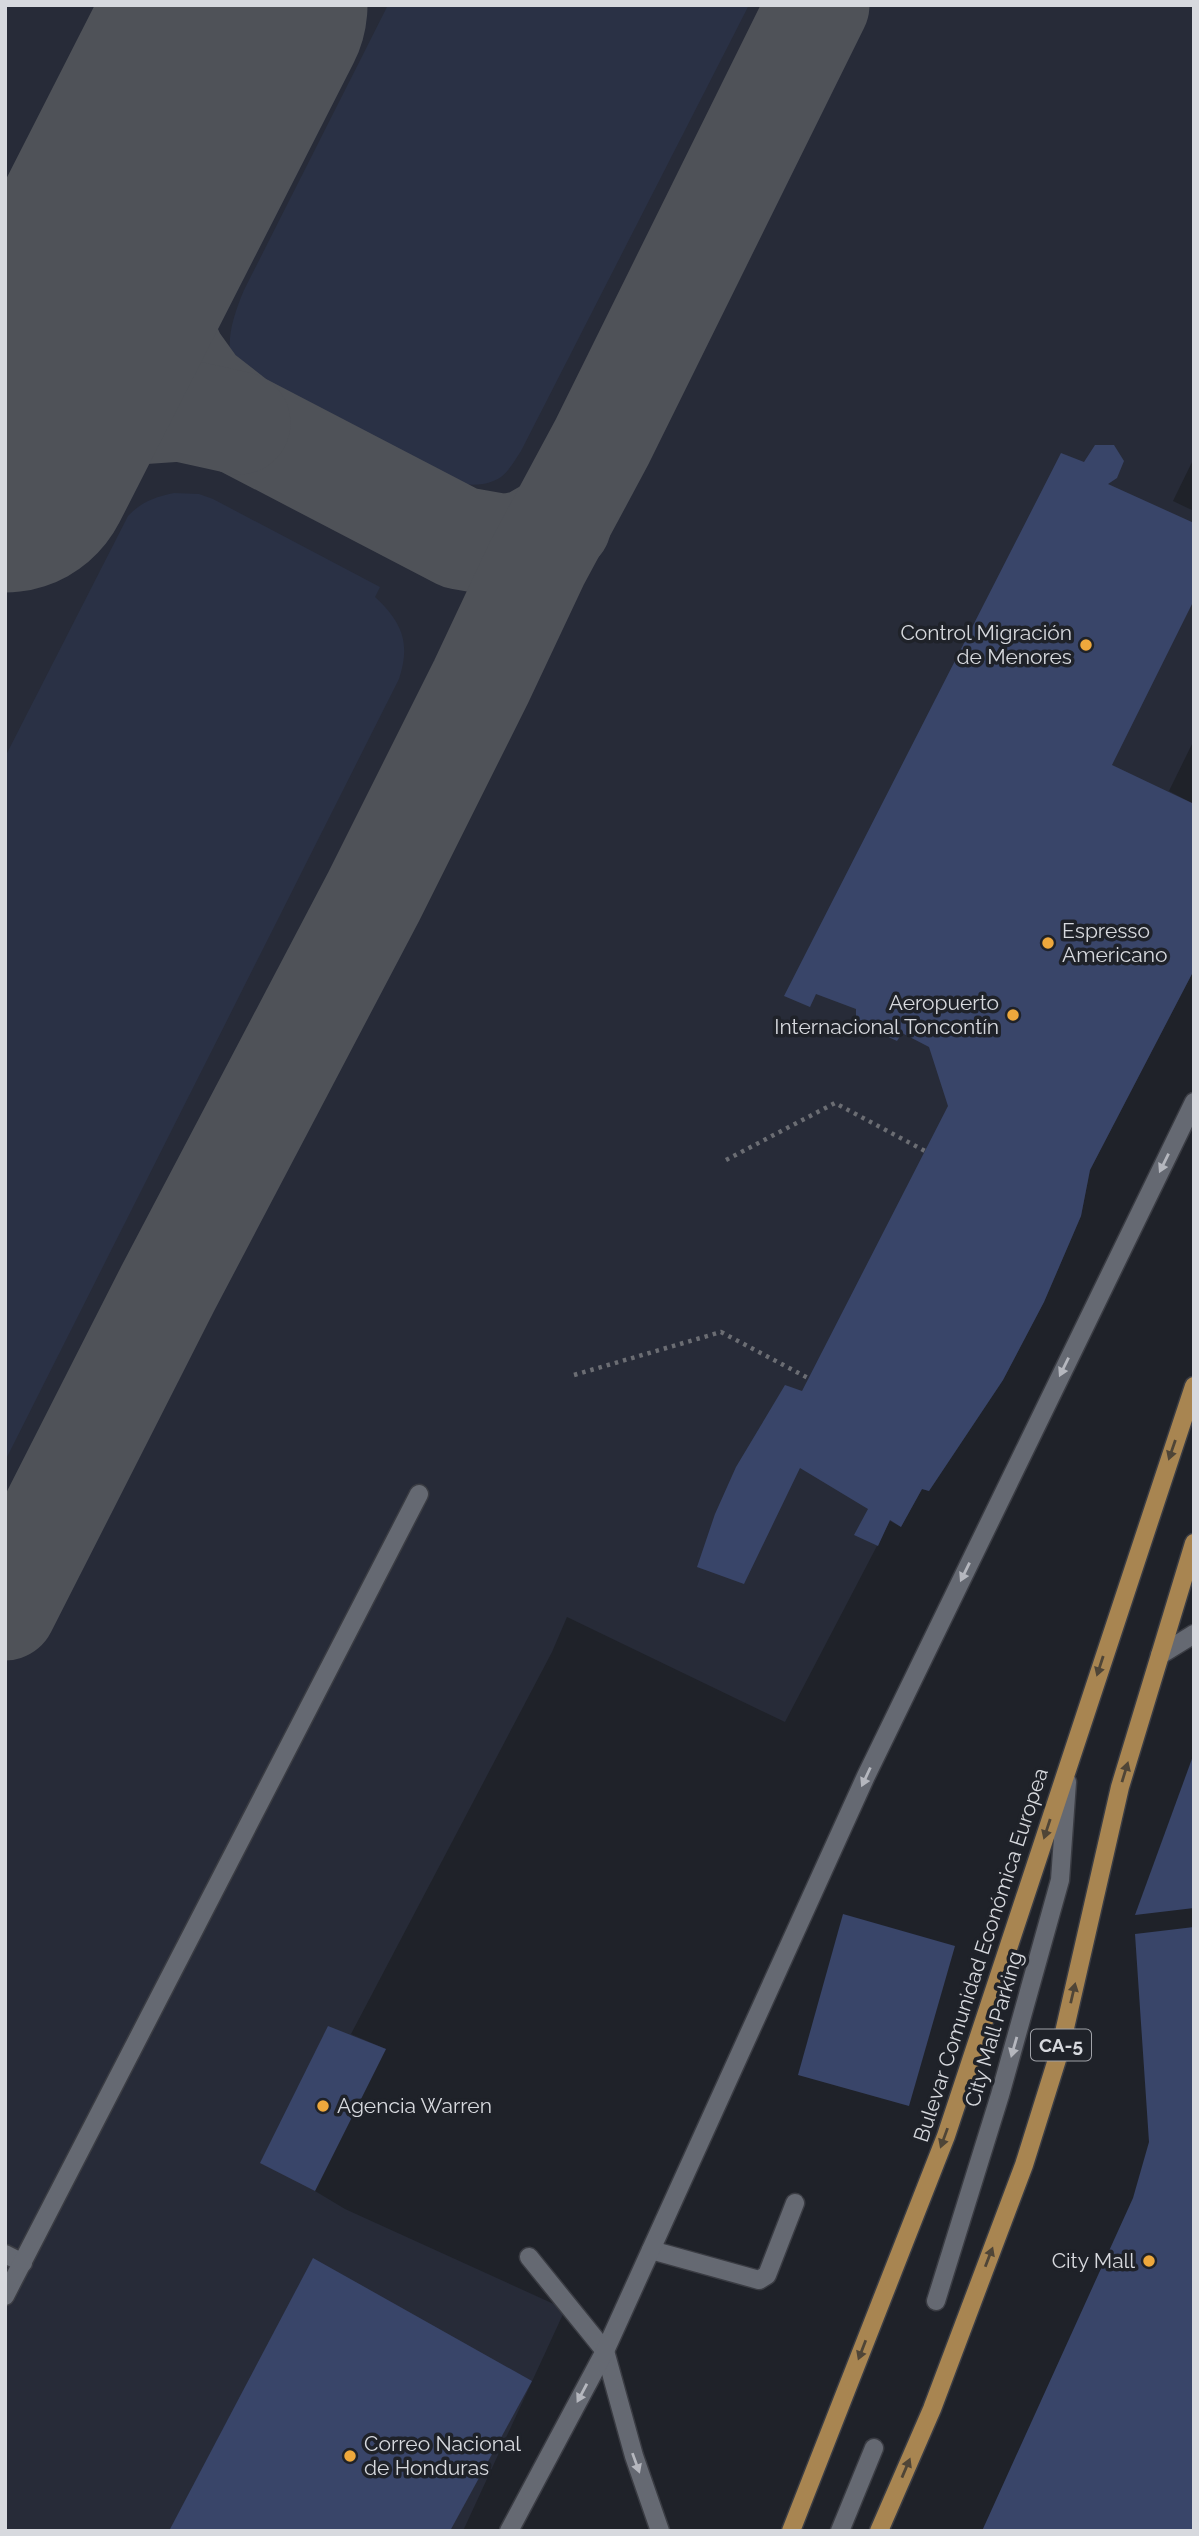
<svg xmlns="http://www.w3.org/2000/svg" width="1199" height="2536" font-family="Raleway,sans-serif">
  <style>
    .built { fill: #272b38 }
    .green { fill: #2a3145 }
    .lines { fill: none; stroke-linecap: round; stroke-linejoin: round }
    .taxiway { stroke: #4f5258; stroke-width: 103 }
    .runway { stroke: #4f5258; stroke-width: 257 }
    .building { fill: #394569 }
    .service-casing { stroke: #3a3c43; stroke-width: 21 }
    .primary-casing { stroke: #3a3c43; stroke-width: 21 }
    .path { stroke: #6b6d73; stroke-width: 4.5; stroke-dasharray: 3.5 5; stroke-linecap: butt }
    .service { stroke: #656972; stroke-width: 18 }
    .primary { stroke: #a88551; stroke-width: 18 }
    .oneway { fill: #b5b7be }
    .oneway2 { fill: #4f4537 }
    .poi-dot { fill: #eea83c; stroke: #1f2229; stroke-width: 2.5 }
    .labels { text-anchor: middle; stroke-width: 7; stroke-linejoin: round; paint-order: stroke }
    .shield { fill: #1f2229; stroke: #a0a2a8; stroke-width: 2 }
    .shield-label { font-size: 19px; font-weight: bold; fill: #d7d9de }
    .poi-label { font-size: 21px; fill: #d7d9de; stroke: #1f2229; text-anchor: end }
    .street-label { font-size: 21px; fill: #d7d9de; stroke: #1f2229 }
  </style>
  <rect width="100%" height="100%" fill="#1f2229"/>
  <polygon class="built" points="5,5 1194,5 1194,458 1173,501 1194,511 1194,740 1169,791 1194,804 1194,970 1090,1170 1081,1216 1044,1302 1003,1380 929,1491 922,1489 901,1527 890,1521 785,1722 567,1617 552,1652 351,2034 386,2049 315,2191 345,2209 556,2305 564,2312 463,2531 5,2531"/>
  <g class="green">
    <path d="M388 5H749L521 451C515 460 509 471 501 477 474 495 436 477 410 467L405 478 260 400C219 367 226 333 244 290Z"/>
    <path d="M174 493 199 494 213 499 380 587 375 597C402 622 411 643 399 679L5 1461V757L128 516C141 502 155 497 174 493Z"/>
  </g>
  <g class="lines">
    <g class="taxiway">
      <polyline points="155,170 148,275 161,328 175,359 198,391 239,423 460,538 506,546 528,541 560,523"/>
      <polyline points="5,494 39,453 86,427 136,413 180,410 239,423"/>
      <polyline points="5,1609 168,1288 374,896 481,682 537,563 602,442 818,5"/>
    </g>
    <polyline class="runway" points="5,464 239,5"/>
  </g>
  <g class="building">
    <polygon points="1095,445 1114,445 1124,461 1117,478 1108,484 1194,523 1194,600 1112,765 1194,804 1194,970 1090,1170 1081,1216 1044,1302 1003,1380 929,1491 922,1489 901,1527 890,1520 878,1546 854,1535 868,1509 800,1468 744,1584 697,1567 715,1514 736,1467 785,1385 802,1391 948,1106 929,1047 902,1033 897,1041 856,1022 856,1009 816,994 810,1007 784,996 1061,453 1084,462"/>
    <polygon points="1193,1756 1194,1908 1135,1915"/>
    <polygon points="843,1914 955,1946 909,2106 798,2075"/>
    <polygon points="1194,1927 1194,2531 982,2531 1133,2198 1149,2142 1135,1934"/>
    <polygon points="328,2026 386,2049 315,2191 260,2163"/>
    <polygon points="313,2258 532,2381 450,2531 169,2531"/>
  </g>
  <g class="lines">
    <g class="service-casing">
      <g id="service">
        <polyline points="1160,1655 1194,1634"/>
        <polyline points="651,2250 759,2280 767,2275 795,2203"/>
        <polyline points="5,2254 23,2263"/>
        <polyline points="529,2257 605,2351 634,2456 660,2531"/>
        <polyline points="5,2296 419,1494"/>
        <polyline points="936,2301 1000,2095 1060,1880 1067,1782"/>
        <polyline points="509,2531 605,2351 866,1776 1194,1102"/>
        <polyline points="840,2531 874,2448"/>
      </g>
    </g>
    <g class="primary-casing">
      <g id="primary">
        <polyline points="791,2531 946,2136 1194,1386"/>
        <polyline points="879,2531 932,2409 1024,2165 1060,2050 1120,1787 1194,1543"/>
      </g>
    </g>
    <g class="path">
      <polyline points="726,1160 835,1103 925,1151"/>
      <polyline points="574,1375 721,1332 808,1378"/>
    </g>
    <use href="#service" class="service"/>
    <use href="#primary" class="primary"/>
  </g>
  <defs><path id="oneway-solid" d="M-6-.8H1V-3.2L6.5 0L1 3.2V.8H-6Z" transform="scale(1.75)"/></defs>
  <g class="oneway">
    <use href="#oneway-solid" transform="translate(1164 1163) rotate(116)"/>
    <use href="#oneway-solid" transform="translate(1064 1367) rotate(116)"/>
    <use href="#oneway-solid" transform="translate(965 1572) rotate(116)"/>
    <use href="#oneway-solid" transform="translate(866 1777) rotate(115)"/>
    <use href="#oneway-solid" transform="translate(1014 2047) rotate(106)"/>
    <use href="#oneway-solid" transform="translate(582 2393) rotate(118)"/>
    <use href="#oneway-solid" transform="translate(636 2463) rotate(70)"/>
  </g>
  <g class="oneway2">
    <use href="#oneway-solid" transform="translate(1172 1450) rotate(109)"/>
    <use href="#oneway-solid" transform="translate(1100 1666) rotate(108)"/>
    <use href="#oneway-solid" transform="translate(1125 1772) rotate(-73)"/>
    <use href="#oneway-solid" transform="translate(1047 1829) rotate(108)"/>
    <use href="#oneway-solid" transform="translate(1073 1993) rotate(-77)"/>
    <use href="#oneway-solid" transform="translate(944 2138) rotate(110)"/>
    <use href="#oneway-solid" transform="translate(989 2257) rotate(-69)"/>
    <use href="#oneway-solid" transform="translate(862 2350) rotate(111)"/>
    <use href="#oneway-solid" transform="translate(906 2468) rotate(-67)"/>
  </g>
  <g class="poi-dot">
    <circle cx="1086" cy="645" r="7"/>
    <circle cx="1048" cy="943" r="7"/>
    <circle cx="1013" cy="1015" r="7"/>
    <circle cx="323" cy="2106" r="7"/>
    <circle cx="1149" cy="2261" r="7"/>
    <circle cx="350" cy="2456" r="7"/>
  </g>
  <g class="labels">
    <rect class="shield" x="1031" y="2029.5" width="60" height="31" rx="5"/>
    <g class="shield-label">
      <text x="1061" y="2052">CA-5</text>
    </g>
    <g class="poi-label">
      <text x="1072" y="640">Control Migración<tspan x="1072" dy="24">de Menores</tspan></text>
      <text x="1062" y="938" text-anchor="start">Espresso<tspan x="1062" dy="24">Americano</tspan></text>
      <text x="999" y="1010">Aeropuerto<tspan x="999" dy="24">Internacional Toncontín</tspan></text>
      <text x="337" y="2113" text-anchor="start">Agencia Warren</text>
      <text x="1135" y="2268">City Mall</text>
      <text x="364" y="2451" text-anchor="start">Correo Nacional<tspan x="364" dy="24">de Honduras</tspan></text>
    </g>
    <g class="street-label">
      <text transform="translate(981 1955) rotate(-72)" y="7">Bulevar Comunidad Económica Europea</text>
      <text transform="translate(994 2029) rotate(-74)" y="7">City Mall Parking</text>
    </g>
  </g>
  <rect width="1199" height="2536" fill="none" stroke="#d7d9de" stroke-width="14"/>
</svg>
